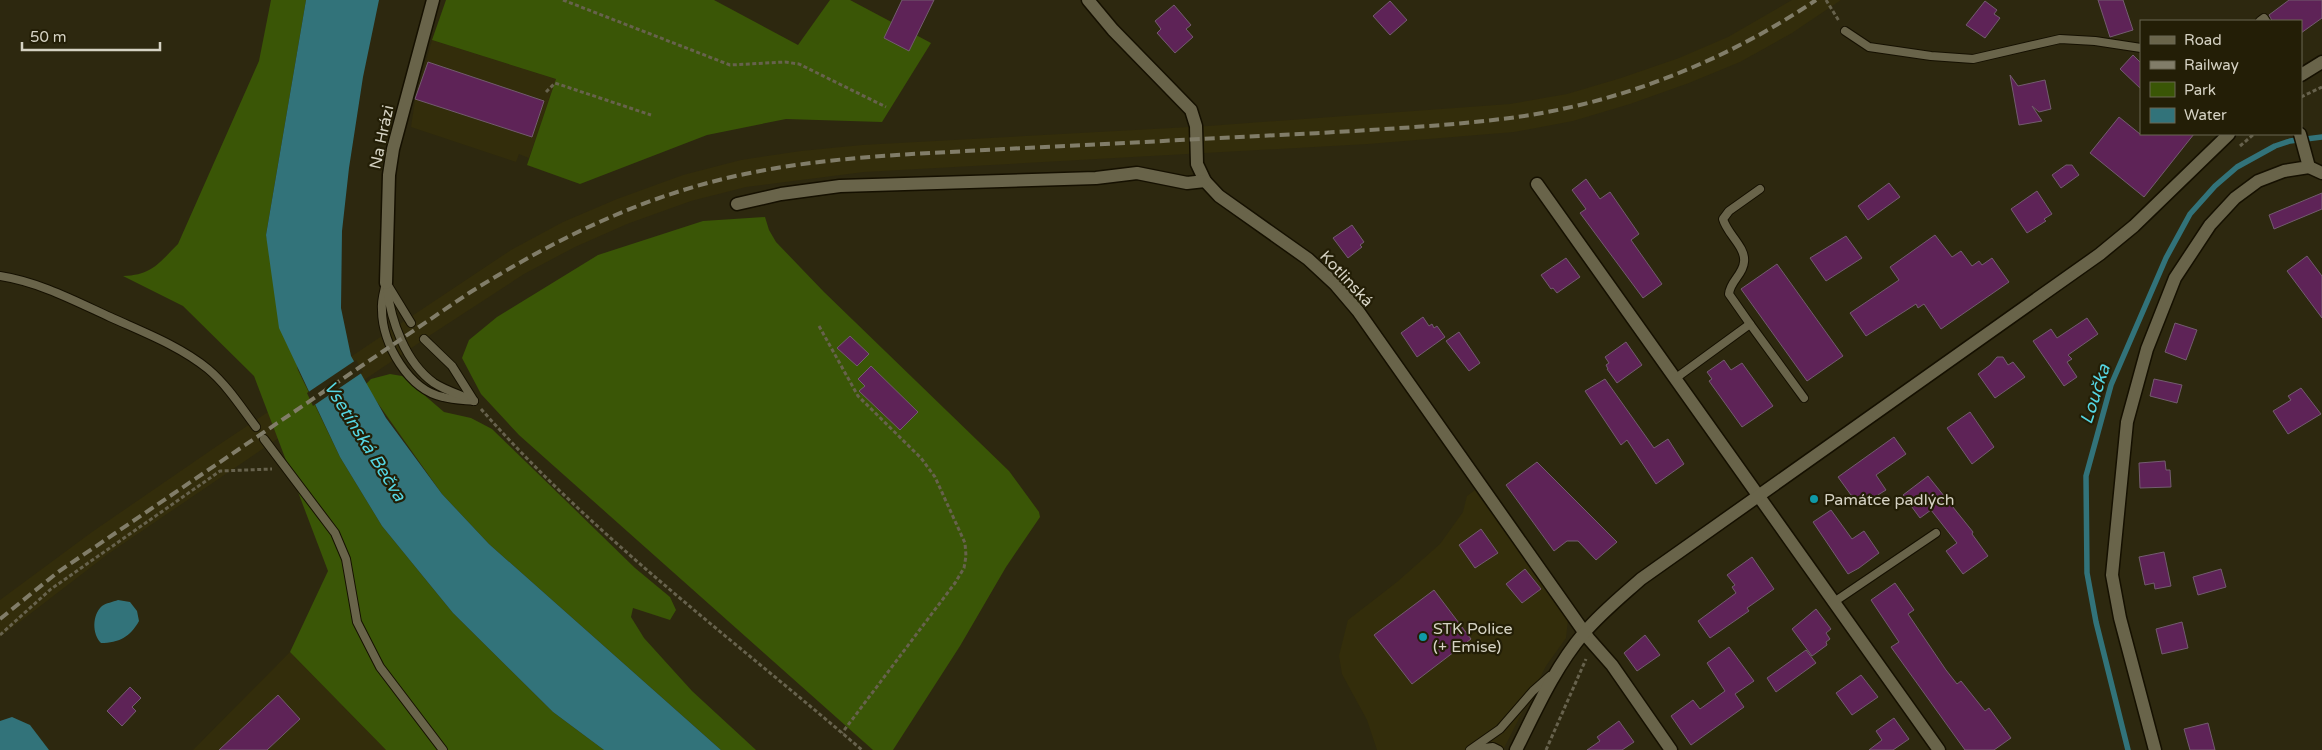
<svg xmlns="http://www.w3.org/2000/svg" width="2322" height="750" font-family="'Varela Round',sans-serif">
  <style>
    .built { fill: #332d0b }
    .green { fill: #3a5606 }
    .water { fill: #32737a }
    .pier { fill: #2d280f }
    .lines { fill: none; stroke-linecap: round; stroke-linejoin: round }
    .stream { stroke: #32737a; stroke-width: 5.5 }
    .building { fill: #5e2357; stroke: #735c6f }
    .lane-casing { stroke: #151000; stroke-width: 10 }
    .street-casing { stroke: #151000; stroke-width: 15 }
    .secondary-casing { stroke: #151000; stroke-width: 15 }
    .path { stroke: #67624d; stroke-width: 3; stroke-dasharray: 4 2.5; stroke-linecap: butt }
    .lane { stroke: #69644a; stroke-width: 8 }
    .street { stroke: #69644a; stroke-width: 12 }
    .secondary { stroke: #69644a; stroke-width: 12 }
    .rail { stroke: #817d69; stroke-width: 4; stroke-dasharray: 10 5; stroke-linecap: butt }
    .culture-dot { fill: #0f9aa8; stroke: #231e06; stroke-width: 2 }
    .labels { text-anchor: middle; stroke-width: 4.5; stroke-linejoin: round; paint-order: stroke }
    .street-label { font-size: 16px; fill: #d5d2c3; stroke: #231e06 }
    .poi-label { font-size: 16px; fill: #d5d2c3; stroke: #231e06; text-anchor: start }
    .water-label { font-size: 18px; font-style: italic; fill: #55d6e3; stroke: #231e06 }
  </style>
  <rect width="100%" height="100%" fill="#2d280f"/>
  <g class="built">
    <polygon points="1792,0 1841,0 1792,33 1740,62 1689,83 1630,104 1573,121 1514,132 1368,144 864,172 746,187 691,201 627,224 575,247 524,274 432,334 108,554 0,637 0,600 92,532 220,444 511,250 563,222 617,199 683,175 741,160 801,151 862,145 1208,126 1510,104 1567,94 1621,78 1679,58 1728,37"/>
    <polygon points="432,40 556,79 529,158 519,154 516,162 411,127 415,100"/>
    <polygon points="1475,490 1568,620 1566,638 1546,666 1503,750 1377,750 1367,720 1342,674 1339,656 1348,620 1397,582 1440,544 1463,512 1467,496"/>
    <polygon points="290,652 386,750 193,750"/>
  </g>
  <g class="green">
    <path d="M271 0H306L266 235 298 370 340 457 382 526 453 613 553 712 604 750H386L290 652 328 571 254 376 183 306 123 276C152 275 158 264 178 244L259 61Z"/>
    <polygon points="446,0 714,0 798,45 830,0 850,0 931,43 882,122 786,119 707,135 580,184 527,165 556,79 432,40"/>
    <polygon points="765,217 769,230 776,242 824,292 1009,471 1039,512 1040,517 1006,567 960,646 893,750 873,750 519,435 481,394 462,358 469,340 497,317 598,255 703,221"/>
    <polygon points="390,374 402,376 444,412 471,418 492,429 635,568 670,597 676,610 670,620 633,608 631,617 644,638 692,691 756,750 721,750 489,544 442,494 372,395 366,384 371,379"/>
  </g>
  <g class="water">
    <polygon points="306,0 379,0 363,77 349,168 342,231 341,308 351,356 386,418 442,494 489,544 721,750 604,750 553,712 453,613 382,526 340,457 279,328 266,235"/>
    <path d="M118 600 130 602 137 611 139 621C130 637 119 643 101 643 92 634 92 615 102 606 106 603 113 602 118 600Z"/>
    <polygon points="12,717 30,725 49,750 0,750 0,721"/>
  </g>
  <polygon class="pier" points="356,360 363,372 313,406 307,393"/>
  <g class="lines">
    <polyline class="stream" points="2128,750 2096,622 2087,573 2086,476 2111,385 2166,258 2190,214 2215,186 2237,167 2275,146 2290,141 2322,137"/>
  </g>
  <g class="building">
    <polygon points="902,0 934,0 909,51 884,38"/>
    <polygon points="2098,0 2123,0 2133,30 2110,37"/>
    <polygon points="2289,0 2322,0 2322,18 2301,33 2301,21 2272,21 2269,15"/>
    <polygon points="1390,1 1407,20 1390,35 1373,16"/>
    <polygon points="1985,1 1997,10 1994,14 2000,18 1985,38 1966,25"/>
    <polygon points="1174,5 1191,25 1186,29 1193,37 1175,53 1157,33 1161,29 1155,21"/>
    <polygon points="2133,55 2141,63 2141,89 2120,69"/>
    <polygon points="428,62 544,101 532,137 415,99"/>
    <polygon points="2010,75 2018,86 2045,80 2051,109 2039,112 2032,106 2042,121 2019,125"/>
    <polygon points="2119,117 2140,134 2194,134 2144,197 2090,153"/>
    <polygon points="2066,165 2072,165 2079,175 2061,188 2052,175"/>
    <polygon points="1586,179 1600,199 1610,192 1639,234 1631,240 1662,284 1643,298 1580,213 1586,209 1572,190"/>
    <polygon points="1889,183 1900,197 1868,220 1858,206"/>
    <polygon points="2037,191 2052,214 2044,219 2046,221 2027,233 2011,209"/>
    <polygon points="2322,193 2322,209 2274,229 2269,215"/>
    <polygon points="1352,225 1364,242 1360,245 1362,247 1348,258 1333,238"/>
    <polygon points="1935,235 1952,257 1961,251 1972,266 1979,261 1982,265 1992,258 2009,282 1941,329 1924,304 1918,308 1916,304 1866,336 1850,313 1899,280 1890,267"/>
    <polygon points="1846,236 1862,258 1826,281 1810,258"/>
    <polygon points="2307,256 2322,276 2322,318 2287,271"/>
    <polygon points="1566,258 1580,277 1557,293 1553,288 1551,289 1541,275"/>
    <polygon points="1777,264 1843,356 1807,381 1741,289"/>
    <polygon points="1423,317 1429,326 1432,324 1434,328 1437,326 1445,337 1417,357 1401,333"/>
    <polygon points="2087,318 2098,334 2068,355 2072,359 2067,362 2077,377 2064,386 2033,341 2051,329 2057,338"/>
    <polygon points="2175,323 2197,330 2186,360 2165,352"/>
    <polygon points="1459,332 1480,363 1469,371 1446,341"/>
    <polygon points="850,336 869,354 857,366 837,348"/>
    <polygon points="1626,342 1642,365 1617,383 1607,369 1608,369 1606,365 1609,363 1605,357"/>
    <polygon points="1997,357 2003,357 2008,365 2013,362 2025,377 1995,398 1978,374 1990,365"/>
    <polygon points="1724,360 1731,370 1742,363 1773,406 1742,427 1709,381 1712,379 1707,372"/>
    <polygon points="871,366 918,412 900,430 859,391 865,386 858,379"/>
    <polygon points="1605,379 1654,448 1668,439 1684,464 1656,484 1627,440 1621,445 1585,391"/>
    <polygon points="2154,379 2182,385 2177,403 2150,396"/>
    <polygon points="2301,388 2321,414 2288,434 2273,411 2291,400 2288,396"/>
    <polygon points="1970,412 1994,447 1972,464 1947,428"/>
    <polygon points="1894,437 1906,454 1876,475 1886,490 1868,501 1851,495 1838,477"/>
    <polygon points="2165,461 2166,470 2170,470 2171,487 2140,488 2139,463"/>
    <polygon points="1537,462 1617,542 1596,560 1578,541 1567,541 1554,551 1506,485"/>
    <polygon points="1928,476 1973,532 1972,534 1988,556 1963,574 1946,551 1957,543 1931,510 1920,518 1903,495"/>
    <polygon points="1831,510 1852,539 1864,531 1879,553 1859,568 1848,574 1813,522"/>
    <polygon points="1481,529 1498,553 1475,568 1459,545"/>
    <polygon points="2164,552 2171,586 2155,589 2154,583 2145,585 2139,557"/>
    <polygon points="1752,557 1774,589 1747,608 1749,611 1710,638 1698,621 1736,593 1732,587 1735,585 1727,575"/>
    <polygon points="1525,569 1541,589 1522,603 1506,584"/>
    <polygon points="2221,569 2226,587 2198,595 2193,577"/>
    <polygon points="1895,583 1914,610 1908,614 1946,670 1957,684 1961,681 1985,711 1989,708 2011,738 1994,750 1965,750 1891,647 1899,642 1871,600"/>
    <polygon points="1434,590 1471,639 1412,684 1374,635"/>
    <polygon points="1816,609 1831,629 1826,633 1830,639 1826,642 1827,645 1812,656 1792,629"/>
    <polygon points="2182,622 2188,648 2162,654 2156,629"/>
    <polygon points="1645,635 1660,655 1637,671 1624,653"/>
    <polygon points="1729,647 1754,681 1735,694 1744,707 1691,745 1671,716 1693,700 1700,709 1725,691 1707,663"/>
    <polygon points="1806,650 1816,663 1776,692 1767,678"/>
    <polygon points="1861,675 1878,697 1852,715 1836,693"/>
    <polygon points="130,687 141,698 132,707 136,711 122,726 107,711"/>
    <polygon points="278,695 300,719 267,750 219,750"/>
    <polygon points="1894,718 1909,739 1893,750 1869,750 1882,740 1876,731"/>
    <polygon points="1619,721 1634,742 1622,750 1587,750 1600,741 1597,737"/>
    <polygon points="2208,723 2215,750 2190,750 2184,729"/>
  </g>
  <g class="lines">
    <g class="lane-casing">
      <g id="lane">
        <polyline points="2260,21 2264,18 2266,21"/>
        <polyline points="1845,31 1869,47 1931,56 1973,59 2060,39 2095,41 2141,48"/>
        <path d="M0 276C39 282 75 301 110 317 143 332 180 346 208 369 227 385 241 407 256 427"/>
        <path d="M386 283C384 292 381 301 382 310 382 344 409 390 443 397 453 400 464 400 474 401"/>
        <polyline points="389,287 411,323"/>
        <path d="M387 288C391 321 405 362 434 383 443 389 455 393 465 397"/>
        <path d="M1750 324 1729 294C1730 281 1743 275 1744 262 1746 247 1727 234 1723 219L1729 211 1760 189"/>
        <polyline points="424,339 452,366 474,401"/>
        <polyline points="1676,378 1750,324 1804,398"/>
        <polyline points="264,439 335,533 346,559 357,622 380,667 443,750"/>
        <polyline points="1834,602 1936,533"/>
        <polyline points="1475,749 1493,747 1499,750"/>
        <polyline points="1470,750 1500,729 1533,691 1550,676"/>
      </g>
    </g>
    <g class="street-casing">
      <g id="street">
        <polyline points="1088,0 1113,30 1191,110 1196,126 1197,164 1205,181 1219,196 1308,259 1335,284 1358,311 1589,639 1612,665 1671,750"/>
        <polyline points="2309,167 2322,173"/>
        <polyline points="1537,184 1939,750"/>
        <polyline points="737,204 781,194 840,186 1096,178 1137,173 1187,183 1205,181"/>
        <polyline points="386,283 389,175 393,149 433,0"/>
        <polyline points="2155,750 2120,618 2112,575 2127,422 2147,349 2175,278 2210,225 2235,198 2258,181 2284,171 2309,167 2300,134"/>
      </g>
    </g>
    <g class="secondary-casing">
      <g id="secondary">
        <polyline points="2301,75 2322,62"/>
        <path d="M1516 750C1536 710 1555 667 1584 633 1601 613 1622 596 1641 579L2100 254 2134 226 2229 134"/>
      </g>
    </g>
    <g class="path">
      <polyline points="563,0 730,65 785,62 799,64 886,107"/>
      <polyline points="1826,0 1839,21"/>
      <polyline points="546,92 555,83 651,115"/>
      <polyline points="2301,97 2322,87"/>
      <polyline points="2240,146 2254,134"/>
      <polyline points="819,326 858,396 921,458 935,477 965,543 966,556 964,568 955,583 842,733"/>
      <path d="M481 409C594 537 733 639 862 750"/>
      <polyline points="0,635 51,589 220,471 272,469"/>
      <polyline points="1546,750 1586,659"/>
    </g>
    <use href="#lane" class="lane"/>
    <use href="#street" class="street"/>
    <use href="#secondary" class="secondary"/>
    <path class="rail" d="M0 619 58 572 469 293C555 239 644 195 745 174 830 156 918 154 1004 149 1110 144 1215 138 1320 133 1384 129 1447 126 1510 118 1618 104 1726 61 1816 0"/>
  </g>
  <g class="culture-dot">
    <circle cx="1814" cy="499" r="5"/>
    <circle cx="1423" cy="637" r="5"/>
  </g>
  <g class="labels">
    <g class="street-label">
      <text transform="translate(381 137) rotate(-78)" y="6">Na Hrázi</text>
      <text transform="translate(1347 278) rotate(47)" y="6">Kotlinská</text>
    </g>
    <g class="poi-label">
      <text x="1824" y="505">Památce padlých</text>
      <text x="1433" y="634">STK Police<tspan x="1433" dy="18">(+ Emise)</tspan></text>
    </g>
    <g class="water-label">
      <text transform="translate(2095 394) rotate(-72)" y="6">Loučka</text>
      <text transform="translate(365 441) rotate(58)" y="6">Vsetínská Bečva</text>
    </g>
  </g>
  <rect x="2140" y="20" width="162" height="115" fill="#231e06" stroke="#6a6652"/>
  <rect x="2150" y="36" width="25" height="8" fill="#69644a" stroke="#6a6652"/>
  <text x="2184" y="45" font-size="15" fill="#d5d2c3">Road</text>
  <rect x="2150" y="61" width="25" height="8" fill="#817d69" stroke="#6a6652"/>
  <text x="2184" y="70" font-size="15" fill="#d5d2c3">Railway</text>
  <rect x="2150" y="82" width="25" height="15" fill="#3a5606" stroke="#6a6652"/>
  <text x="2184" y="95" font-size="15" fill="#d5d2c3">Park</text>
  <rect x="2150" y="108" width="25" height="15" fill="#32737a" stroke="#6a6652"/>
  <text x="2184" y="120" font-size="15" fill="#d5d2c3">Water</text>
  <path d="M22 42v8h138v-8" fill="none" stroke="#d5d2c3" stroke-width="2.5"/>
  <text x="30" y="42" font-size="15" fill="#d5d2c3" stroke="#231e06" stroke-width="4" paint-order="stroke">50 m</text>
</svg>
